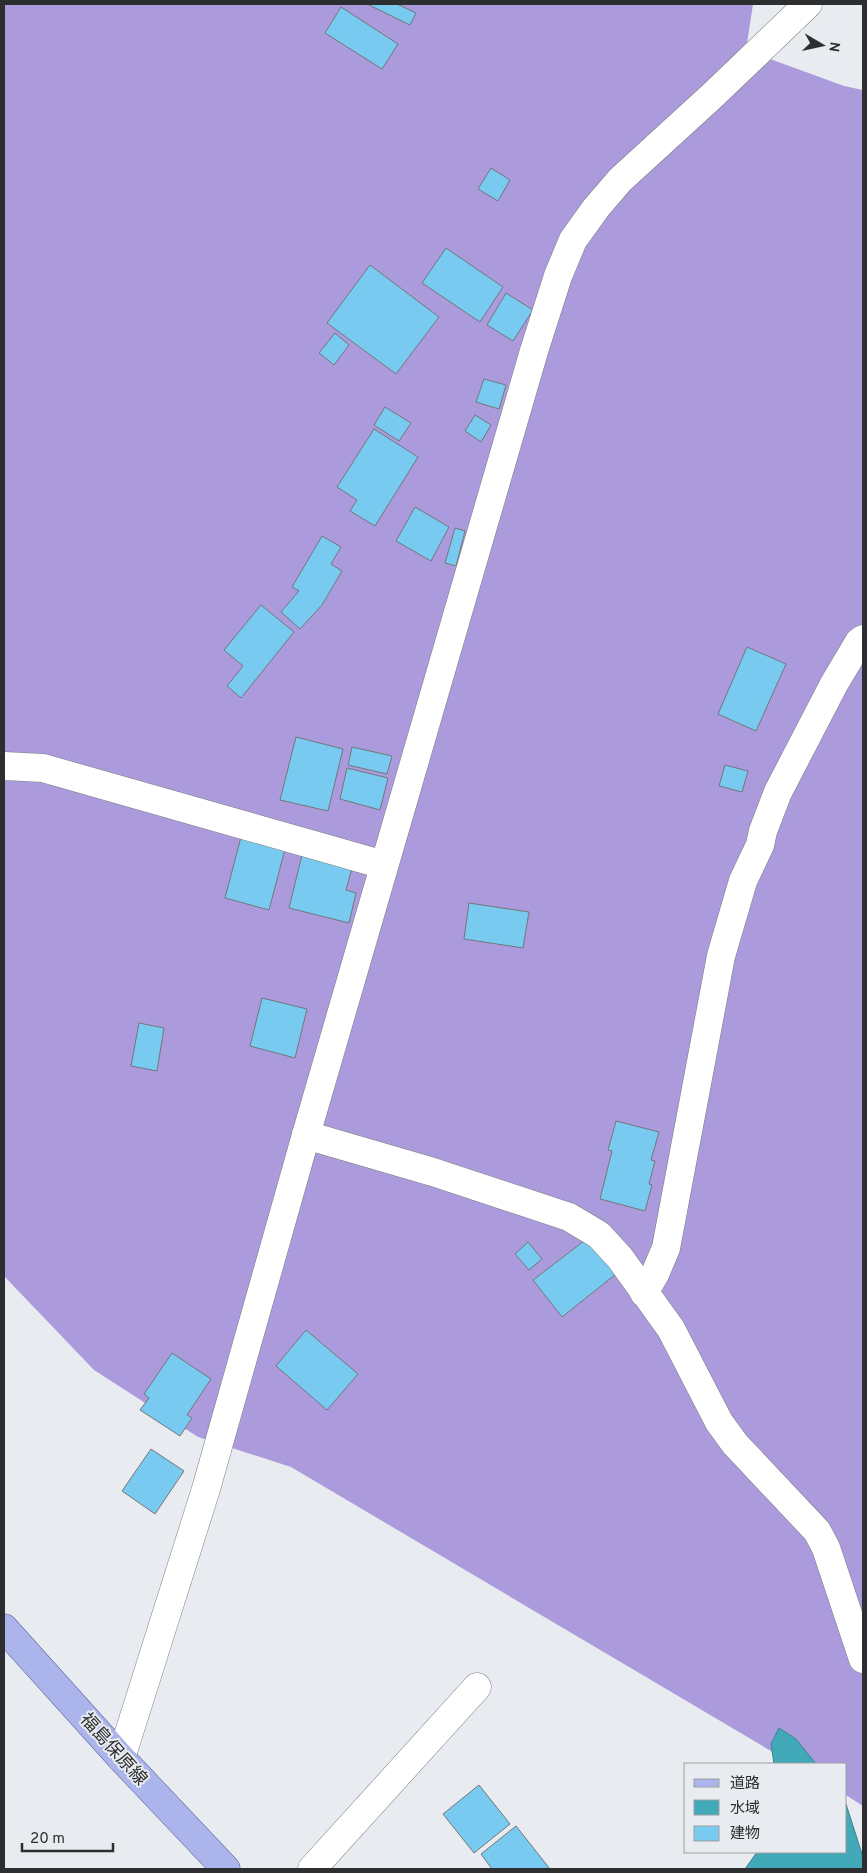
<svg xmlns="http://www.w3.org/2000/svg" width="867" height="1873" font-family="Overpass,'Noto Sans JP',sans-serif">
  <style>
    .forest { fill: #ab9adc }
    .water { fill: #42a9b8; stroke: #3c848f }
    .building { fill: #79caf0; stroke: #737779 }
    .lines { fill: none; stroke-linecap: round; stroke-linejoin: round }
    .street-casing { stroke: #7c7f82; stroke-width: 29 }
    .primary-casing { stroke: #5a66a0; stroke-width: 29 }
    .street { stroke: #fff; stroke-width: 28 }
    .primary { stroke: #abb5eb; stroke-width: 28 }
    .labels { text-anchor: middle; stroke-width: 4; stroke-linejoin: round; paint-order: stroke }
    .street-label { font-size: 18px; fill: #2d2e2f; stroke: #e8ebef }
  </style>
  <rect width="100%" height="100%" fill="#e8ebef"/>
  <polygon class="forest" points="4,4 753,4 746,50 844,86 863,90 863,1806 846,1795 846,1764 793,1764 291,1467 198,1437 94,1370 4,1276"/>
  <g class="water">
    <polygon points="779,1728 796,1739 816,1764 774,1764 771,1744"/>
    <polygon points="846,1804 863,1857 863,1869 745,1869 757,1852 846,1852"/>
  </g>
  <g class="building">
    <polygon points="367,4 397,4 416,13 410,25"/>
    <polygon points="341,7 398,44 382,69 325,33"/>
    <polygon points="491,168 510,180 498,201 478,189"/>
    <polygon points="446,248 503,287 480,322 422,283"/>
    <polygon points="370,265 439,317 396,374 327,323"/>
    <polygon points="506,293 533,310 513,341 487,325"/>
    <polygon points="335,333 349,345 334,365 319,353"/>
    <polygon points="484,379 506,385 499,409 476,402"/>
    <polygon points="385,407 411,423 399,441 374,425"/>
    <polygon points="475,415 491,425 481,442 465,431"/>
    <polygon points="374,429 418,457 375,526 350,511 357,500 337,487"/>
    <polygon points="415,507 449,527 431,561 396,541"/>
    <polygon points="455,528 465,531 456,566 445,563"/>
    <polygon points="322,536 341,547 331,564 342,571 322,605 300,629 281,612 299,591 292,587"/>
    <polygon points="261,605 294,632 241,698 227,686 243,666 224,650"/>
    <polygon points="747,647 786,664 756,731 718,714"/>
    <polygon points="296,737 343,749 328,811 280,800"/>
    <polygon points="352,747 392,756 387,774 348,765"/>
    <polygon points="725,765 748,771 742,792 719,786"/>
    <polygon points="347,768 388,778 380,810 340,799"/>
    <polygon points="241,837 285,849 269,910 225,898"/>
    <polygon points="302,855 352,868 346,890 356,893 349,923 289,908"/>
    <polygon points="469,903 529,912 523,948 464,939"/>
    <polygon points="262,998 307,1009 295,1058 250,1046"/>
    <polygon points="139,1023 164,1028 157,1071 131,1066"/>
    <polygon points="616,1121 659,1132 651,1160 655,1161 649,1184 652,1185 645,1211 600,1199 612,1151 608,1150"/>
    <polygon points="588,1238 616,1274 562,1317 533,1280"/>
    <polygon points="528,1242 542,1259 529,1270 515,1254"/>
    <polygon points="306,1330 358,1374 327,1410 276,1366"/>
    <polygon points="172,1353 211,1379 187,1415 192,1418 180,1436 140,1410 149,1398 144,1394"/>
    <polygon points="151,1449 184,1471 155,1514 122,1491"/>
    <polygon points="479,1785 510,1824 474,1853 443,1814"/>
    <polygon points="516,1826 550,1869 492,1869 481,1854"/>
  </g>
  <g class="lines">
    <g class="street-casing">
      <g id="street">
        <polyline points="4,766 43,768 384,865"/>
        <polyline points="306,1135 433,1172 569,1217 599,1235 620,1258 671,1329 719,1422 735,1444 817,1531 826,1548 863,1659"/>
        <polyline points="644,1293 655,1274 666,1248 721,956 743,881 760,845 763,831 778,792 834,684 859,642 863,639"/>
        <polyline points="121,1758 206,1489 306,1135 534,351 558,276 573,240 596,208 620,180 713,95 808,4"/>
        <polyline points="312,1869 477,1687"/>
      </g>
    </g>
    <g class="primary-casing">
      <polyline id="primary" points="4,1628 121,1758 226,1869"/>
    </g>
    <use href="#street" class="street"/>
    <use href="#primary" class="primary"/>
  </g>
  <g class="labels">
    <g class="street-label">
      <text transform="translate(114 1749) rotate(48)" y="6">福島保原線</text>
    </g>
  </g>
  <rect width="867" height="1873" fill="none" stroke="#2d2e2f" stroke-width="10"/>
  <rect x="684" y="1763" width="162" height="90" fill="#e8ebef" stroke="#9d9fa2"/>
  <rect x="694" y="1779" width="25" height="8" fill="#abb5eb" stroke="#9d9fa2"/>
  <text x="730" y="1788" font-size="15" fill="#2d2e2f">道路</text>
  <rect x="694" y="1800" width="25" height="15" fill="#42a9b8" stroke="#9d9fa2"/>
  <text x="730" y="1813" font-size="15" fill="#2d2e2f">水域</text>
  <rect x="694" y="1826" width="25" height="15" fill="#79caf0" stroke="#9d9fa2"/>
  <text x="730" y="1838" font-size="15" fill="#2d2e2f">建物</text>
  <g transform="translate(822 45) rotate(99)" stroke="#e8ebef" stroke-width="4" paint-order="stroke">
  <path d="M0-4L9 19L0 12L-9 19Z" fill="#2d2e2f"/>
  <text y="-8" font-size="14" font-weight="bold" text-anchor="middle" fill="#2d2e2f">N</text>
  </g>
  <path d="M22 1843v8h91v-8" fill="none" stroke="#2d2e2f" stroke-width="2.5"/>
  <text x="30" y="1843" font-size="15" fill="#2d2e2f" stroke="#e8ebef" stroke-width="4" paint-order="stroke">20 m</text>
</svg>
